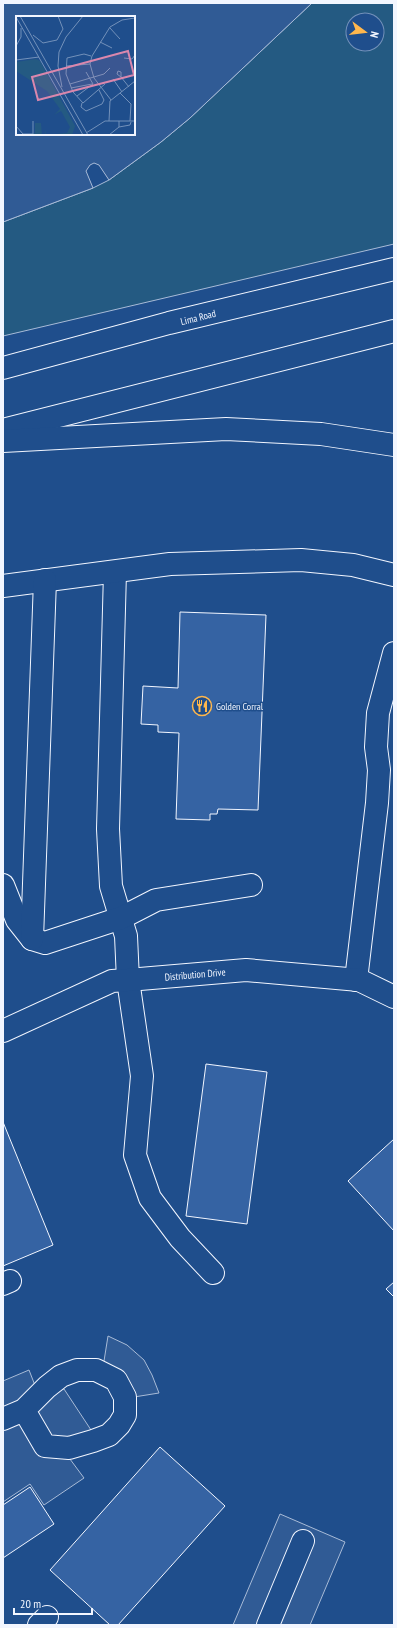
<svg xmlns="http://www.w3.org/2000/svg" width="397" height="1628" font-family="'PT Sans Narrow',sans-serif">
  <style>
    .green { fill: #245a82; stroke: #a8bbd7; fill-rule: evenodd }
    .parking { fill: #305b95; stroke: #a8bbd7; fill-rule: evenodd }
    .building { fill: #3563a3; stroke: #f2f6ff }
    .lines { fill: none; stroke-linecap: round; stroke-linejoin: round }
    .minor-casing { stroke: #f2f6ff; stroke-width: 24 }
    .highway-casing { stroke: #f2f6ff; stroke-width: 24 }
    .minor { stroke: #1f4e8c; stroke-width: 22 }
    .highway { stroke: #1f4e8c; stroke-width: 22 }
    .labels { text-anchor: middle; stroke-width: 3; stroke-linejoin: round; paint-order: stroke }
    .street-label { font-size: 10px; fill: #f2f6ff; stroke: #1f4e8c }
    .poi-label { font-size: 10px; fill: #f2f6ff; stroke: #1f4e8c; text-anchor: start }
    .inset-road { fill: none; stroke: #7391ba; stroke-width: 1 }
    .view { fill: #da87ad; fill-opacity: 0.15; stroke: #da87ad; stroke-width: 2 }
    .inset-edge { fill: none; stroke: #f2f6ff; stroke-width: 2 }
  </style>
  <rect width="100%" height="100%" fill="#1f4e8c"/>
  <path class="green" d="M312 3H394V244L3 336V222L93 188 109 180 161 142 190 118ZM353 20H377V44H353Z"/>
  <g class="parking">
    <path d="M3 3H312L190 118 161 142 109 180 99 165 94 163 90 165 86 171 93 188 3 222ZM17 17H134V134H17Z"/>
    <polygon points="108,1336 127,1345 144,1360 152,1375 159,1393 134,1397 104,1361"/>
    <polygon points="29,1370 36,1388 64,1389 93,1433 67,1455 84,1478 44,1505 30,1484 3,1502 3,1381"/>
    <polygon points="280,1514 345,1542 310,1625 233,1625"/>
  </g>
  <g class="building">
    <polygon points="180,612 266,615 258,810 218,809 217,814 210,814 210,820 176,819 179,733 158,732 158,725 141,724 143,686 178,688"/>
    <polygon points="206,1064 267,1072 247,1224 186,1216"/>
    <polygon points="3,1122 53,1245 3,1266"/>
    <polygon points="394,1139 394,1231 348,1181"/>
    <polygon points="394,1282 394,1297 386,1289"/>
    <polygon points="160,1447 225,1506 118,1625 110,1625 50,1570"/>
    <polygon points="30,1487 54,1524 3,1558 3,1505"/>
  </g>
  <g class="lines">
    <g class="minor-casing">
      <g id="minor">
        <polyline points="115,572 108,829 111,886 126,936 128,980 142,1076 135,1155 150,1198 180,1238 213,1273"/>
        <polyline points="3,586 170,564 301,560 353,565 394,575"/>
        <polyline points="3,885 17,920 32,939 45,943 121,918 156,900 251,885"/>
        <polyline points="32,939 45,580"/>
        <polyline points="356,980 377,803 379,770 376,747 378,713 394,653"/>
        <polyline points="3,1031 112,981 128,980 246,970 359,980 394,997"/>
        <polyline points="3,1284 10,1281"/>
        <polyline points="3,1419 24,1410 45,1446 69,1448 93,1441 109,1435 119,1425 125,1415 125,1397 116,1380 96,1370 77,1370 61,1376 47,1387 24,1410"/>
        <polyline points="39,1625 47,1617"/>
        <polyline points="268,1625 303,1541"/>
      </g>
    </g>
    <g class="highway-casing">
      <g id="highway">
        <polyline points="3,368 169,323 394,269"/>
        <polyline points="3,430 394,331"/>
        <polyline points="3,441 226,429 321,434 394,445"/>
      </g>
    </g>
    <use href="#minor" class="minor"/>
    <use href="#highway" class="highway"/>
  </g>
  <defs>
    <g id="restaurant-ring" transform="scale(1)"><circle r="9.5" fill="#1f4e8c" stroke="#ffb74d" stroke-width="1.5"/><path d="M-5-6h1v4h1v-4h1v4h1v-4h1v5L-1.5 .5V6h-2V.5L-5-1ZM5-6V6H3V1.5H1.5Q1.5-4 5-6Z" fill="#ffb74d"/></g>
  </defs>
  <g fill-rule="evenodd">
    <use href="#restaurant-ring" x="202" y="706"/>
  </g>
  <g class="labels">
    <g class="street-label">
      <text transform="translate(198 317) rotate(-14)" y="4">Lima Road</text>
      <text transform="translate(195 974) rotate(-5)" y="4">Distribution Drive</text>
    </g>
    <g class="poi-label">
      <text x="216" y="710">Golden Corral</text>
    </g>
  </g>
  <g transform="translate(16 16)">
    <rect width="119" height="119" fill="#1f4e8c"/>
    <path d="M20 43 24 45 59 110 56 119H29V113L30 119 51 117 54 111 45 95 38 99 44 93 31 75 0 55V46ZM19 107H25L26 119H7L19 117Z" fill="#245a82"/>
    <path class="inset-road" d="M4 0 72 119M0 1 67 119M94 12 104 23M17 19 27 27 41 24 47 13 42 0M84 26 96 32M0 30 5 21V12M75 40 68 38 51 42 50 58 57 76 67 87 89 68M108 42 116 43 119 39M0 44 23 41M50 50 74 48M105 61 101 58 102 55 105 56V61L113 71M97 63 106 76M54 68 88 58 94 52M46 71 42 50 43 36 50 21 67 0M55 72 76 68M104 77 115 88 114 105M61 80 77 68 70 56M95 84 78 62 74 48 76 40 94 11 106 4 119 2M66 87 65 91 70 95 86 88 88 84 83 74M93 105 94 85 119 65M0 110 7 118H17V105M103 111 114 109 115 106M70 117 89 105H119M93 119 103 111V105"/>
    <path class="view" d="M112 35 118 59 22 84 16 61Z"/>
    <rect width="119" height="119" class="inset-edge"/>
  </g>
  <rect width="397" height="1628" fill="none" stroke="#f2f6ff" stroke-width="8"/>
  <g transform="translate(365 32) rotate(105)"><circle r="19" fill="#1f4e8c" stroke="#7391ba"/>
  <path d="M0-3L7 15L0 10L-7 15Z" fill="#ffb74d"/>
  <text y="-6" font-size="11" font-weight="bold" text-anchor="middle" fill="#f2f6ff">N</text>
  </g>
  <path d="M14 1608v6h78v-6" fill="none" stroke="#f2f6ff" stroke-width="2"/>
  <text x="20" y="1608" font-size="12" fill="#f2f6ff" stroke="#1f4e8c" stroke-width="3" paint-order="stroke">20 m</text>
</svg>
